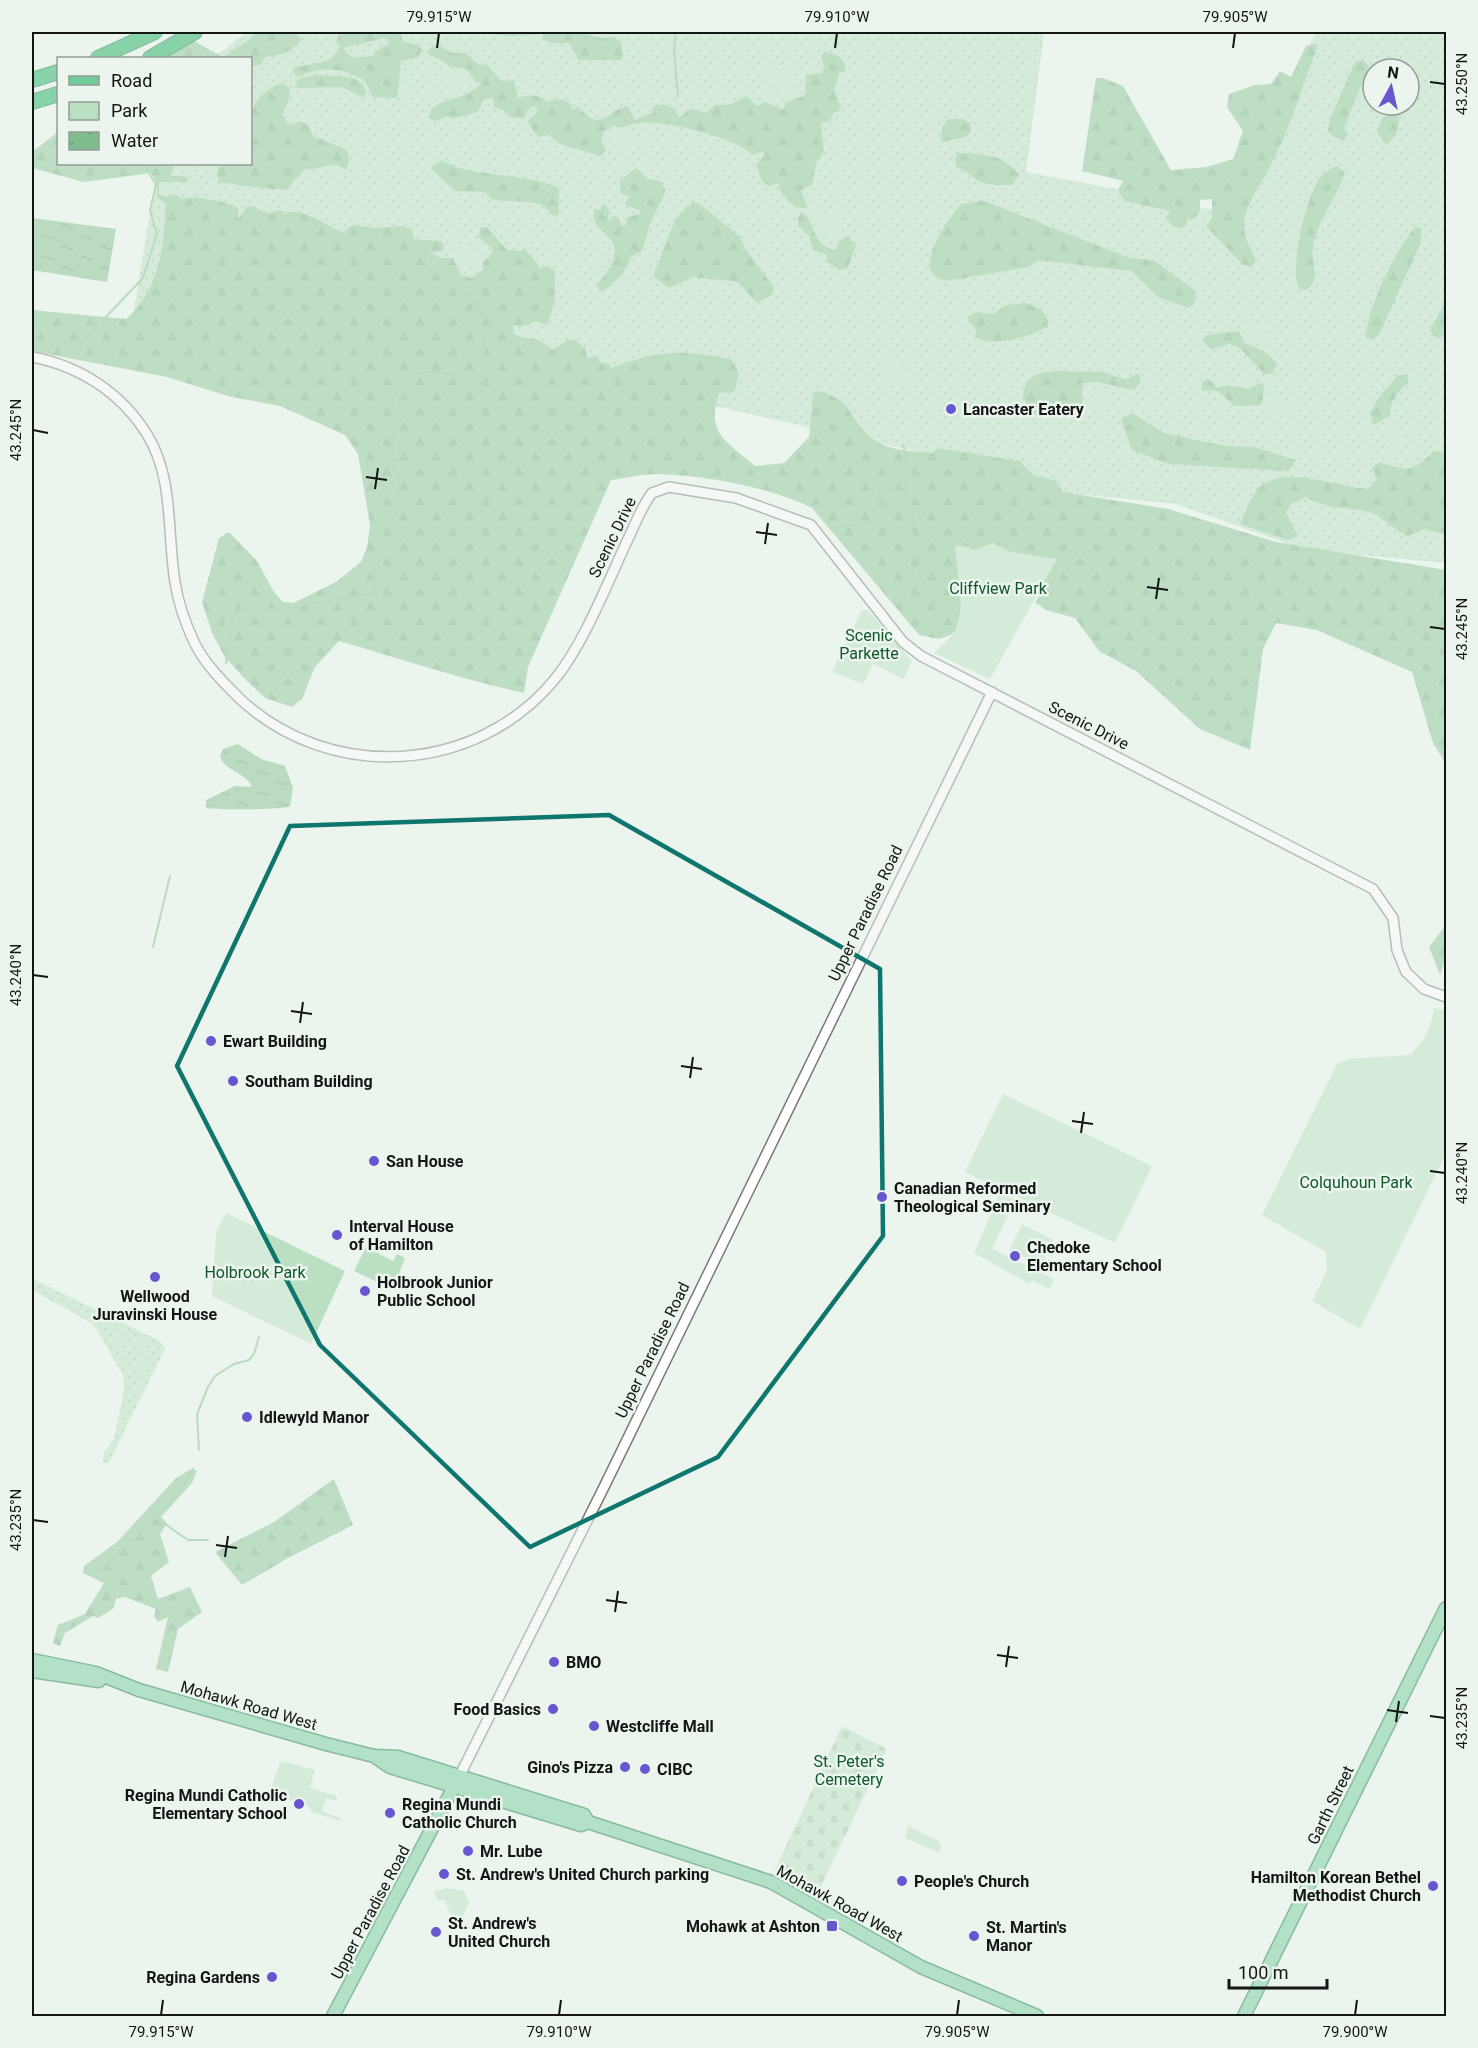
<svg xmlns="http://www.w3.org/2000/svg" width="1478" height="2048" font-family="Roboto,sans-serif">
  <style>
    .grass { fill: url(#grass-dots); fill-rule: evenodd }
    .forest { fill: url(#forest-firs); fill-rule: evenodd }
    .cemetery { fill: url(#cemetery-stones) }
    .green { fill: #badfc2 }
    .water { fill: url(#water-ripples) }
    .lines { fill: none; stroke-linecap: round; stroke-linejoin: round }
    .stream { stroke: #7ebc8e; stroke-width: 2 }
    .minor-casing { stroke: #757d76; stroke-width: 12 }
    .major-casing { stroke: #10753f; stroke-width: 15 }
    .highway-casing { stroke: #10753f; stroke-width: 16 }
    .minor { stroke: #fff; stroke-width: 9 }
    .major { stroke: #6fcb9a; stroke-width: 12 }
    .highway { stroke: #0fa856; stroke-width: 14 }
    .marked { fill: none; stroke: #0f766e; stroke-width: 4.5; stroke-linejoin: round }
    .ticks { fill: none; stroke: #131714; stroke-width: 2 }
    .poi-dot { fill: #6656cf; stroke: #ebf4ed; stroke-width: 2 }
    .labels { text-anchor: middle; stroke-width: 5; stroke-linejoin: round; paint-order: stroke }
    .poi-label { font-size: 16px; font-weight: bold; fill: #131714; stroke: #ebf4ed; text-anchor: start }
    .street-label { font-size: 16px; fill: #131714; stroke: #ebf4ed }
    .park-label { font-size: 16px; fill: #0f572c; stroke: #ebf4ed }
    .neatline { fill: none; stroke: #131714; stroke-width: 2 }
    .ticks-label { font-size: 15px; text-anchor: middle; fill: #131714 }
  </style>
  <defs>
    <pattern id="grass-dots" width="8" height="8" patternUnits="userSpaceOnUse" patternTransform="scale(1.5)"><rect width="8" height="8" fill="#badfc2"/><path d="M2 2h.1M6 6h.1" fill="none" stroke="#9fbfa6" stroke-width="1.8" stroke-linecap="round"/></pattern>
    <pattern id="forest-firs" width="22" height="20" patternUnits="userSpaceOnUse" patternTransform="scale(1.5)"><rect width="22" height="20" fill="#86c496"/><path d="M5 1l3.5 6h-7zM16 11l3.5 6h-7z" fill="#73a880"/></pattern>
    <pattern id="cemetery-stones" width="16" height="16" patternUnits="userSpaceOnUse" patternTransform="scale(1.5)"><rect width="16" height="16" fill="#badfc2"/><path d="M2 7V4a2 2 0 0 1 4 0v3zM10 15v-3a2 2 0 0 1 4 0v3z" fill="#9fbfa6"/></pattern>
    <pattern id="water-ripples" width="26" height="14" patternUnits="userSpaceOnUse" patternTransform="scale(1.5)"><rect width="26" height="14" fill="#7ebc8e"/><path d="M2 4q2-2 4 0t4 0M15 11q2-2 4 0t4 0" fill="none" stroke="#669873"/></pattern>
  </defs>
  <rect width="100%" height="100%" fill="#ebf4ed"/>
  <g class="grass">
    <path d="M247 32H1044L1026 172 1142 194 1193 208 1217 209 1235 202 1316 32H1446V563L1306 550 1176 504 1026 489 927 454 719 407 131 328 158 164H250V58H213ZM1373 69H1409V105H1373Z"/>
    <polygon points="33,1279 160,1341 165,1349 108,1464 103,1462 103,1455 114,1439 124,1392 123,1375 93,1324 32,1290"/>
  </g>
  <g class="forest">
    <path d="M256 32H289L299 36 301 41C289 52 283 55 266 57L260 65 251 67 250 58H160L192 40 223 57 249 40Z"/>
    <path d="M340 32H401L402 41 418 45 422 49 418 58 401 61 397 98 373 97 365 81C344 67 319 66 297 77L293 72 294 67C314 63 334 65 340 45L336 42ZM385 38 390 43 375 52 373 56 352 58 343 48Z"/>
    <polygon points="470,32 580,32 601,38 614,37 622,43 623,57 620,60 579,60 569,43 551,43 543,39 543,34 512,36"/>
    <path d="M1315 44 1317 48C1302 88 1290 128 1271 165 1262 184 1245 203 1244 224 1244 237 1250 249 1256 260L1252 266 1243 265 1206 226 1212 219V199L1200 200V210L1195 218H1188L1186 226 1181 228 1172 226 1166 218 1170 211 1124 201 1118 190 1123 181 1082 171 1096 78H1103L1123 86 1171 170 1207 167 1233 159 1243 131 1227 107 1229 94 1255 85 1271 84 1280 71 1291 77 1306 46Z"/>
    <path d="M439 46 453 53H466L479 65 487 64 501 81 514 80 518 98C526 95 539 93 546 102L561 99 570 103 572 110 577 107C582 110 587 117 593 119 604 124 616 107 628 106L635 120 653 113V107L663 104 675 109 680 118 690 108 706 113 713 106 731 104 747 96 757 106 765 102 783 110 786 103 805 95 806 75 822 73 824 66 821 56 825 51 840 57 845 64V71L839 73 834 90 841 107 838 112H834L830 121 821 123 824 152 816 163 812 185 801 190 807 207C793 211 786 197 778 188L780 185 778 183 769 186 762 181 756 165 765 154 762 152 752 155C738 138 669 122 646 122 638 122 627 126 619 128L614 125 603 132 601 139 606 151 600 156 560 144 549 135 538 137 527 121 538 112 535 107H531L522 119C513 118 508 117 503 110L494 107 493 98 483 100 478 112 452 119 448 116 435 121 429 118 431 109C452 94 462 102 482 83L475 81 467 69 449 66C443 58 432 59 427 52L431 47Z"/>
    <polygon points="1362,59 1369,66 1344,128 1348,134 1344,140 1334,137 1328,131 1330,119 1355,62"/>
    <path d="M318 75C337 77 362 72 367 94L362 97 342 87 294 88 300 78Z"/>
    <path d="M282 83 289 88 290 97 282 115 290 126 300 121 308 125 313 136 347 150 349 160 346 170 335 164 309 170 304 168C300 177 293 180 288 189 282 191 229 184 219 182L217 175 219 164H250C250 124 243 98 282 83Z"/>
    <path d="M1389 105H1401C1399 120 1400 136 1386 145L1377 132 1382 118 1388 115Z"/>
    <polygon points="948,119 963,119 970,123 971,132 966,137 941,142 942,127"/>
    <path d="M58 132V164H175L171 176H185L188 179 187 182H159V194L164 197 177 195 182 199C194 195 228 202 238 208V219L247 207 252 206 270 214 277 210 283 211 284 215 287 212H299L315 218 343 233 352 225 378 228 402 226 412 229 414 239 441 241 444 245V250L430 253 441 258H453L461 275 472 278 483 270V263L493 252 492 248 479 238 480 227 488 228 507 250 520 251 525 249 541 269 547 266 555 271 554 304 547 325 534 321 527 326 514 325 513 333C526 342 536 333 552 350L568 340H575L585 348 587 358 597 356 602 364 608 363 611 368C659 350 681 349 732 360L739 374 734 392 719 393C705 433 727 442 755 466L784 463 809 437 813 396 816 391C854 399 846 416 870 437 886 451 913 451 933 453L937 448 1020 461 1035 476 1055 480 1063 492 1168 509 1276 542 1446 570V764L1433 743 1412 672 1317 630 1276 623 1263 649 1250 750 1200 729 1136 671 1099 651 1075 618 1046 610 1035 602 1039 597 1029 573 958 632 939 639 919 635 812 508C774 488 702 475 658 474 643 474 626 478 611 480L528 667 524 693C461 679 401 659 339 641L315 667 302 699 292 707 265 698 244 678 225 657 212 633 202 602 219 538 229 532 257 561 274 592 283 602 293 603 336 582 361 562 367 547 370 525 358 454 345 435 280 406 228 396 167 377 32 351V310L126 319C161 288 163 247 166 204L157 197V184L151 173 84 182 32 168V152Z"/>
    <path d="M958 153C984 154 1003 154 1019 175L1012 185C1001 185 987 186 977 180 968 174 968 171 956 167L955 160Z"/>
    <path d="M442 161C479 179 521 172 559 188V214L555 217C550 213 546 206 541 205 525 199 509 203 491 199L485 192 456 191 431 169 434 164Z"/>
    <path d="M1338 166 1345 173C1336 199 1318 219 1313 247 1310 264 1323 279 1306 290L1299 289C1289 268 1306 199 1319 179 1323 173 1331 167 1338 166Z"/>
    <path d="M636 168 648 179 660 181 666 191 651 221 642 251 631 257 622 275 604 291H599L598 284C604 275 616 262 615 250 614 232 587 229 595 209L599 210 605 204 609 210 608 221 613 216 618 217 622 226 626 225 627 217 639 214 641 211 624 204 630 196 621 194 620 181Z"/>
    <path d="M984 201 1130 258 1153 260 1196 291 1195 302 1189 308 1158 297 1131 271 1038 260 1029 267 947 281 936 277 929 268C931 244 946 222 961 204Z"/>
    <polygon points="692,202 700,204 739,236 746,250 773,286 773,294 757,303 738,282 693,277 669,288 653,276 675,220"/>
    <path d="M802 213 806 215C815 230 816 247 836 250L839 241 848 236 856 246 847 269 840 270 827 262V255L813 250 809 236 798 226V218Z"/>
    <path d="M1415 227 1422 228 1420 245 1379 334 1373 340 1366 338C1368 305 1394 254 1415 227Z"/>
    <polygon points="1446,300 1446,332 1440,339 1433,336 1430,330"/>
    <path d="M1026 303C1040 309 1048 311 1048 327 1028 336 996 348 975 337L976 330 967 317 977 312 993 314 1006 305Z"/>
    <path d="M1239 331 1244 343C1258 348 1268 351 1277 365L1272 374H1264L1241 349 1231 344 1211 349 1203 341 1206 335Z"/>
    <path d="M1056 371 1103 372 1126 379 1139 373 1141 382 1134 390 1097 382 1082 383V404L1033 415 1023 397C1024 376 1038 373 1056 371Z"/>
    <path d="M1407 374 1408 383C1396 393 1391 399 1390 415L1374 425 1370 415C1379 393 1385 392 1398 375Z"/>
    <polygon points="1208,379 1218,388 1227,385 1249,389 1259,383 1264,384 1262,405 1235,406 1218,391 1202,390 1202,382"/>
    <polygon points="1132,413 1164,433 1225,446 1254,447 1296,460 1288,471 1169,464 1132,450 1121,419"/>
    <path d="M1433 451 1446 452V534L1424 529 1408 536C1394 531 1384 516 1369 512 1346 506 1327 510 1306 497L1291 504 1286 512 1298 536 1288 540 1240 524C1245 512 1251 496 1260 487 1284 465 1338 487 1368 489L1377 479 1372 467 1379 462C1405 471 1414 473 1433 451Z"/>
    <polygon points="1446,925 1446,956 1440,975 1429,947"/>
    <polygon points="191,1469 197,1471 192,1483 161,1517 167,1523 160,1534 169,1562 151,1576 158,1599 190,1587 202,1612 178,1629 168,1672 156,1669 168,1617 158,1622 154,1617 156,1609 125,1597 116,1599 114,1608 98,1618 93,1616 65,1633 60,1646 53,1643 58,1625 85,1614 104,1583 83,1573 84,1566 117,1542 176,1478"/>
    <polygon points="334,1479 353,1525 288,1558 242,1585 215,1552 274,1522"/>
  </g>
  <polygon class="cemetery" points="842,1726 887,1749 818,1892 774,1872"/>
  <g class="green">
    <circle cx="779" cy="80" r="11"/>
    <circle cx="455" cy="80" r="11"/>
    <circle cx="625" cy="140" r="12"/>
    <circle cx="829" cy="225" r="12"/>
    <circle cx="465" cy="255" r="11"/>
    <circle cx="1256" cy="333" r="11"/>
    <circle cx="894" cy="370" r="11"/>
    <polygon points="1094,388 1111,394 1111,401 1108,406 1088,405 1087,395"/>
    <circle cx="1277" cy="407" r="11"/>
    <polygon points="1395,434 1404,436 1405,445 1398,455 1388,458 1384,455 1383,448"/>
    <path d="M993 543 1011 552 1057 559 990 679 934 653C939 647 947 642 951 636 969 615 956 571 955 546H965L973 550Z"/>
    <polygon points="862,610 869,611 912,661 904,679 873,664 863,684 832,672"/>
    <path d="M1434 1008 1446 1011V1153L1360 1329 1312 1301 1327 1271 1326 1252 1262 1215 1337 1064 1349 1059 1410 1055C1424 1042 1431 1027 1434 1008Z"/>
    <polygon points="1003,1094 1152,1166 1115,1243 965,1172"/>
    <polygon points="1000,1193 1015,1200 992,1249 1054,1279 1049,1289 1032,1280 1030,1284 974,1253"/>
    <polygon points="226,1213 345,1271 311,1344 212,1296 216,1232"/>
    <polygon points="1022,1224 1053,1240 1041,1266 1009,1250"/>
    <polygon points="366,1247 393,1261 397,1254 405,1258 393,1289 354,1271"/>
    <polygon points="281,1761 315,1770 310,1788 337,1796 336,1801 326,1798 322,1812 341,1818 340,1821 312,1812 308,1806 269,1794"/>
    <polygon points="908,1826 938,1841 941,1844 940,1853 905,1838"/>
    <polygon points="447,1888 464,1891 469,1902 457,1929 444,1899 438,1901 434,1892"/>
  </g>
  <g class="water">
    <polygon points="32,218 116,229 107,282 32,270"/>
    <path d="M238 744 261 759 285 766 293 788 290 806C285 810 215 810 206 808V800L235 786 252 787C246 772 226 772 220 757L223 749Z"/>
  </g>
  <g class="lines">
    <g class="stream">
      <polyline points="676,32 674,49 678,97"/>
      <path d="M431 244 425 253 426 266 432 272 454 282 490 321C494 330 489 333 484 341V355"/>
      <polyline points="103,320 143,278 157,234 150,210 156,185 144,164"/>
      <polyline points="77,348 97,325"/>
      <polyline points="907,481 907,504 914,519 912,534 919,553 919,573 934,597 935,615 923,634"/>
      <path d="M380 523 395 502 399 486 392 454 395 435 393 429C396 418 406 383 414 376 427 365 471 379 488 383"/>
      <path d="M842 527C860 524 873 526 886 510L878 492 884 487 891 488 907 481 908 464 903 445"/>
      <polyline points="341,599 372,593 375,577 369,553"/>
      <path d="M226 663 230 628 235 613C251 606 256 610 272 610 293 610 313 601 334 600"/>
      <polyline points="153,947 170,876"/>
      <polyline points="199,1450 197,1414 208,1387 215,1376 234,1364 249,1360 254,1354 259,1337"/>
      <polyline points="155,1517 188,1540 208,1540"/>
      <path d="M101 1570C129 1543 176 1503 193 1469"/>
    </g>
    <g class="minor-casing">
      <g id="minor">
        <path d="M32 357C80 366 122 393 148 436 174 479 167 534 175 582 178 603 186 625 195 644 205 664 223 682 239 698 329 783 476 775 555 679 585 642 608 581 629 537 636 522 642 506 652 493L669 487 736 498 811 525 903 642 921 656 1373 889 1393 918 1397 950 1406 972 1424 989 1446 997"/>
        <polyline points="460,1775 604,1487 992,692"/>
      </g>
    </g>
    <g class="major-casing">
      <g id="major">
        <polyline points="32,1660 96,1673 139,1690 326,1744 374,1756 398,1757 584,1815 588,1822"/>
        <polyline points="32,1671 99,1681"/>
        <polyline points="374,1756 390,1767 581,1825 588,1822 771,1882 921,1967 1037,2016"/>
        <polyline points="333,2016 458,1779"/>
        <polyline points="1244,2016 1446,1608"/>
      </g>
    </g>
    <g class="highway-casing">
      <g id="highway">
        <polyline points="98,58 155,32"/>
        <polyline points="150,58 195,32"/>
        <polyline points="32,80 58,72"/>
        <polyline points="32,102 58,94"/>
      </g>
    </g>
    <use href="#minor" class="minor"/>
    <use href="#major" class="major"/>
    <use href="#highway" class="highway"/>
  </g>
  <path d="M0 0H1478V2048H0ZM609 815 880 969 883 1236 718 1457 530 1547 320 1345 177 1066 290 826Z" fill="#ebf4ed" fill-opacity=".55" fill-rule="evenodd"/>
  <path class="marked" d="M609 815 880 969 883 1236 718 1457 530 1547 320 1345 177 1066 290 826Z"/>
  <path class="ticks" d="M437 48 439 33M835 48 837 33M1233 48 1235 33M1430 82 1445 84M33 430 48 433M366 477 387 480M375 489 378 468M756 532 777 535M765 544 768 523M1147 587 1168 590M1156 599 1159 578M1430 627 1445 629M33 975 48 977M291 1011 312 1014M300 1023 303 1002M681 1066 702 1069M690 1078 693 1057M1072 1121 1093 1124M1081 1133 1084 1112M1430 1171 1445 1173M33 1520 48 1522M216 1545 237 1548M225 1557 228 1536M606 1600 627 1603M615 1612 618 1591M997 1655 1018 1658M1006 1667 1009 1646M1387 1710 1408 1713M1430 1716 1445 1718M1396 1722 1399 1701M161 2015 163 2000M559 2015 561 2000M957 2015 959 2000M1355 2015 1357 2000"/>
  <g class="poi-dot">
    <circle cx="951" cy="409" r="6"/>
    <circle cx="211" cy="1041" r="6"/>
    <circle cx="233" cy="1081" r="6"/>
    <circle cx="374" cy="1161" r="6"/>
    <circle cx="882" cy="1197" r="6"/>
    <circle cx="337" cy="1235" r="6"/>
    <circle cx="1015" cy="1256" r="6"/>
    <circle cx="155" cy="1277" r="6"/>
    <circle cx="365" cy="1291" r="6"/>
    <circle cx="247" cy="1417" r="6"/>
    <circle cx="554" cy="1662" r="6"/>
    <circle cx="553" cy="1709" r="6"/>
    <circle cx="594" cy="1726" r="6"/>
    <circle cx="625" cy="1767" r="6"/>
    <circle cx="645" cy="1769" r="6"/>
    <circle cx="299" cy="1804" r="6"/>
    <circle cx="390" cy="1813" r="6"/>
    <circle cx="468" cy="1851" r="6"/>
    <circle cx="444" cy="1874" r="6"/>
    <circle cx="902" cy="1881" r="6"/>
    <circle cx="1433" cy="1886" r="6"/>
    <rect x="826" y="1920" width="12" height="12" rx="3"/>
    <circle cx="436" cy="1932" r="6"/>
    <circle cx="974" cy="1936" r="6"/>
    <circle cx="272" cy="1977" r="6"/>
  </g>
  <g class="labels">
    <g class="poi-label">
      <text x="963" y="415">Lancaster Eatery</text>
      <text x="223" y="1047">Ewart Building</text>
      <text x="245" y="1087">Southam Building</text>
      <text x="386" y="1167">San House</text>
      <text x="894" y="1194">Canadian Reformed<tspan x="894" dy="18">Theological Seminary</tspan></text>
      <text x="349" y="1232">Interval House<tspan x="349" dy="18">of Hamilton</tspan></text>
      <text x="1027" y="1253">Chedoke<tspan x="1027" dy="18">Elementary School</tspan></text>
      <text x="377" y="1288">Holbrook Junior<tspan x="377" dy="18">Public School</tspan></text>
      <text x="155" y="1302" text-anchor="middle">Wellwood<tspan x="155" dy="18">Juravinski House</tspan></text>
      <text x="259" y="1423">Idlewyld Manor</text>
      <text x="566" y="1668">BMO</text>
      <text x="541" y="1715" text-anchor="end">Food Basics</text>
      <text x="606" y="1732">Westcliffe Mall</text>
      <text x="613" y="1773" text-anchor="end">Gino's Pizza</text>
      <text x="657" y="1775">CIBC</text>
      <text x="287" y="1801" text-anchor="end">Regina Mundi Catholic<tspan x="287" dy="18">Elementary School</tspan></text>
      <text x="402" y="1810">Regina Mundi<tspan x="402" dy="18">Catholic Church</tspan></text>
      <text x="480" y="1857">Mr. Lube</text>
      <text x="456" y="1880">St. Andrew's United Church parking</text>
      <text x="1421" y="1883" text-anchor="end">Hamilton Korean Bethel<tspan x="1421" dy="18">Methodist Church</tspan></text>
      <text x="914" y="1887">People's Church</text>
      <text x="448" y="1929">St. Andrew's<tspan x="448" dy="18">United Church</tspan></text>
      <text x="820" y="1932" text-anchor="end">Mohawk at Ashton</text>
      <text x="986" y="1933">St. Martin's<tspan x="986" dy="18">Manor</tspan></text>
      <text x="260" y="1983" text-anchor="end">Regina Gardens</text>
    </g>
    <g class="street-label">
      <text transform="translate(612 537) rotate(-64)" y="6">Scenic Drive</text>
      <text transform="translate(1089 725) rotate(27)" y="6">Scenic Drive</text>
      <text transform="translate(865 913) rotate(-64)" y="6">Upper Paradise Road</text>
      <text transform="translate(652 1350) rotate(-64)" y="6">Upper Paradise Road</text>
      <text transform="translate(249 1705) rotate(16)" y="6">Mohawk Road West</text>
      <text transform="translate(1330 1805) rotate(-64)" y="6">Garth Street</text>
      <text transform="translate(840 1903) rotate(29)" y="6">Mohawk Road West</text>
      <text transform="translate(370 1912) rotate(-62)" y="6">Upper Paradise Road</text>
    </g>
    <g class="park-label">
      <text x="998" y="594">Cliffview Park</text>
      <text x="869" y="641">Scenic<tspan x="869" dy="18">Parkette</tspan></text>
      <text x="1356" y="1188">Colquhoun Park</text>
      <text x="255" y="1278">Holbrook Park</text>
      <text x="849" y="1767">St. Peter's<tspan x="849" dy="18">Cemetery</tspan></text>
    </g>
  </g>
  <rect width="1478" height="2048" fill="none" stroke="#ebf4ed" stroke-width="66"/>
  <rect x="57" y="57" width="195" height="108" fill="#ebf4ed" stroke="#959c96" stroke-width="1.5"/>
  <rect x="69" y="76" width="30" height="9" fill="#6fcb9a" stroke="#959c96" stroke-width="1.5"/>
  <text x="111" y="87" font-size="18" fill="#131714">Road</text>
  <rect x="69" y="102" width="30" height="18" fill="#badfc2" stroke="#959c96" stroke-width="1.5"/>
  <text x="111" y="117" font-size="18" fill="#131714">Park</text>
  <rect x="69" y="132" width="30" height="18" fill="url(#water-ripples)" stroke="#959c96" stroke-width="1.5"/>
  <text x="111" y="147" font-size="18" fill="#131714">Water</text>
  <g transform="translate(1391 87) rotate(8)"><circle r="28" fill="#ebf4ed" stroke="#959c96" stroke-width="1.5"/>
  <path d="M0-4.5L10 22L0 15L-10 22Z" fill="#6656cf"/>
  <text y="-9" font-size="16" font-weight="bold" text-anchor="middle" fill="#131714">N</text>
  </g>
  <path d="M1229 1979v9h98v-9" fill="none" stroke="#131714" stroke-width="3"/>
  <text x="1238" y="1979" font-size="18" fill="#131714" stroke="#ebf4ed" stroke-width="4.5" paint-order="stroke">100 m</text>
  <rect x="33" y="33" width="1412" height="1982" class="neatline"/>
  <g class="ticks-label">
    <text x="439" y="22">79.915°W</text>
    <text x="837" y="22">79.910°W</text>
    <text x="1235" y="22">79.905°W</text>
    <text transform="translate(1462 84) rotate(-90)" y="5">43.250°N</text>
    <text transform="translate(16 430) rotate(-90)" y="5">43.245°N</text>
    <text transform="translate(1462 629) rotate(-90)" y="5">43.245°N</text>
    <text transform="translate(16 975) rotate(-90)" y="5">43.240°N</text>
    <text transform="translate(1462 1173) rotate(-90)" y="5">43.240°N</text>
    <text transform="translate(16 1520) rotate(-90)" y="5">43.235°N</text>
    <text transform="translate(1462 1718) rotate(-90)" y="5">43.235°N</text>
    <text x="161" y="2037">79.915°W</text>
    <text x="559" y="2037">79.910°W</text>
    <text x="957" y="2037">79.905°W</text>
    <text x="1355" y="2037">79.900°W</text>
  </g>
</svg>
